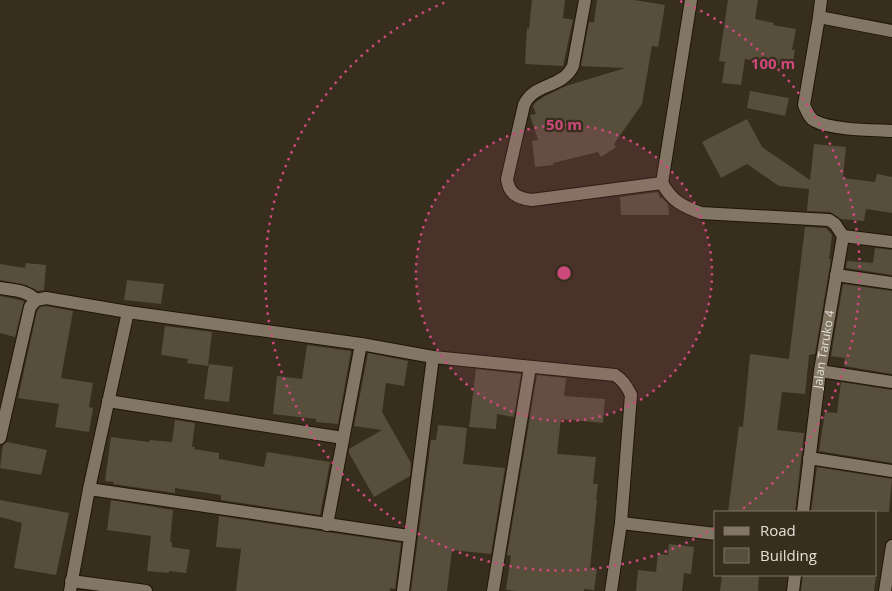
<svg xmlns="http://www.w3.org/2000/svg" width="892" height="591" font-family="'Open Sans',sans-serif">
  <style>
    .building { fill: #584e3c }
    .lines { fill: none; stroke-linecap: round; stroke-linejoin: round }
    .minor-casing { stroke: #1f1607; stroke-width: 14 }
    .tertiary-casing { stroke: #1f1607; stroke-width: 14 }
    .minor { stroke: #817764; stroke-width: 12 }
    .tertiary { stroke: #817764; stroke-width: 12 }
    .ring { fill: none; stroke: #cb4a7a; stroke-width: 2.5; stroke-dasharray: 2.5 5 }
    .labels { text-anchor: middle; stroke-width: 4.5; stroke-linejoin: round; paint-order: stroke }
    .street-label { font-size: 12px; fill: #e5dfd5; stroke: #382e1e }
    .centre { fill: #cb4a7a; stroke: #382e1e; stroke-width: 2.5 }
    .ring-label { font-size: 15px; text-anchor: middle; font-weight: bold; fill: #cb4a7a; stroke: #382e1e; stroke-width: 4.5; stroke-linejoin: round; paint-order: stroke }
  </style>
  <rect width="100%" height="100%" fill="#382e1e"/>
  <g class="building">
    <polygon points="532,0 565,0 563,18 573,20 563,66 525,64 527,28 529,29"/>
    <polygon points="597,0 634,0 665,5 658,47 652,46 642,104 614,144 616,147 601,157 598,152 553,163 554,165 535,167 532,141 538,140 530,115 536,114 533,106 535,103 545,96 566,86 625,68 581,66 589,22 594,22"/>
    <polygon points="728,0 758,0 755,19 774,23 773,25 796,29 792,50 795,50 792,67 745,59 741,85 722,83 725,62 719,61"/>
    <polygon points="750,91 789,98 785,116 747,108"/>
    <polygon points="747,119 762,147 810,180 814,144 846,147 843,178 875,182 877,174 892,177 892,213 866,209 864,221 841,219 830,212 807,211 809,189 779,186 747,164 721,178 702,142"/>
    <polygon points="658,192 660,198 662,198 668,204 669,215 621,215 620,197"/>
    <polygon points="805,227 826,228 832,235 829,259 831,259 815,354 809,355 805,394 782,392 777,430 804,433 795,512 728,512 739,426 743,427 750,354 789,359"/>
    <polygon points="875,248 892,250 892,275 846,268 847,261 873,263"/>
    <polygon points="26,263 46,265 44,290 38,291 26,285 0,280 0,264 25,268"/>
    <polygon points="127,280 164,284 161,304 124,300"/>
    <polygon points="843,284 892,291 892,374 844,366 845,358 831,356"/>
    <polygon points="0,296 24,301 15,337 0,333"/>
    <polygon points="46,306 73,311 61,378 93,383 89,407 93,408 89,432 55,427 59,404 18,398 37,311 40,307"/>
    <polygon points="165,326 212,332 208,366 187,363 188,359 161,355"/>
    <polygon points="307,345 351,351 338,424 316,422 316,419 273,414 277,376 302,379"/>
    <polygon points="368,353 408,361 404,386 386,383 382,412 411,463 410,476 374,497 349,453 349,449 382,430 354,426"/>
    <polygon points="209,364 233,367 229,402 204,399"/>
    <polygon points="476,369 521,374 514,417 497,414 496,429 469,427"/>
    <polygon points="537,375 566,378 564,396 605,399 603,423 561,419 557,454 596,457 593,484 598,484 596,500 597,500 590,568 597,569 594,590 584,589 584,591 517,591 506,590 511,556 507,555"/>
    <polygon points="841,382 892,390 892,463 819,451 825,412 837,413"/>
    <polygon points="175,420 195,423 192,447 195,447 194,449 219,453 219,459 264,467 267,452 330,462 320,515 221,500 221,495 175,488 175,493 113,484 114,482 105,481 111,437 149,442 150,440 172,442"/>
    <polygon points="438,425 467,428 463,464 505,468 491,554 452,550 447,591 411,591 431,440 436,440"/>
    <polygon points="7,442 47,450 41,475 0,468 3,445"/>
    <polygon points="817,467 892,479 889,512 811,512"/>
    <polygon points="0,500 69,513 56,575 14,568 22,523 0,517"/>
    <polygon points="111,500 173,510 170,542 172,542 172,547 190,550 186,573 169,571 169,573 147,571 151,536 107,530"/>
    <polygon points="219,516 401,543 395,589 390,588 390,591 236,591 241,549 216,547"/>
    <polygon points="669,544 694,547 691,574 684,573 682,591 636,591 638,570 656,572 658,554 668,555"/>
    <polygon points="722,575 759,575 758,591 720,591"/>
    <polygon points="803,575 876,575 874,591 801,591"/>
  </g>
  <g class="lines">
    <g class="minor-casing">
      <g id="minor">
        <path d="M585 0 573 66C562 89 534 82 524 105L507 179C509 194 517 198 532 200L662 183"/>
        <path d="M691 0 662 183C672 201 682 206 701 213L829 220 835 224 843 236"/>
        <polyline points="821,0 819,17 892,31"/>
        <path d="M819 17 804 105C807 111 809 118 815 121 832 130 872 130 892 131"/>
        <polyline points="836,275 892,283"/>
        <path d="M0 288C12 290 27 290 36 300"/>
        <polyline points="820,371 892,382"/>
        <polyline points="108,401 343,438"/>
        <path d="M0 438 30 307 36 300 46 298 128 312 361 344 433 357 615 375C623 380 627 386 631 395L621 523 611 591"/>
        <polyline points="809,458 892,471"/>
        <polyline points="89,489 409,536"/>
        <polyline points="621,523 716,534"/>
        <polyline points="327,525 361,344"/>
        <polyline points="71,581 146,591"/>
        <polyline points="70,591 89,489 128,312"/>
        <polyline points="403,591 433,357"/>
        <polyline points="493,591 530,367"/>
        <polyline points="885,591 892,546"/>
      </g>
    </g>
    <g class="tertiary-casing">
      <g id="tertiary">
        <path id="s1" d="M803 512 820 371 843 236 892 242"/>
        <polyline points="793,591 795,575"/>
      </g>
    </g>
    <use href="#minor" class="minor"/>
    <use href="#tertiary" class="tertiary"/>
  </g>
  <circle cx="564" cy="273" r="148" fill="#cb4a7a" fill-opacity=".12"/>
  <g class="ring">
    <circle cx="564" cy="273" r="148"/>
    <path d="M714 528A296 296 0 1 1 448 1M680 1A296 296 0 0 1 740 511"/>
  </g>
  <g class="labels">
    <g class="street-label">
      <text dy="4" stroke="none"><textPath href="#s1" startOffset="164">Jalan Taruko 4</textPath></text>
    </g>
  </g>
  <circle cx="564" cy="273" r="8" class="centre"/>
  <g class="ring-label">
    <text x="773" y="69">100 m</text>
    <text x="564" y="130">50 m</text>
  </g>
  <rect x="714" y="511" width="162" height="65" fill="#382e1e" stroke="#7d7567"/>
  <rect x="724" y="527" width="25" height="8" fill="#817764" stroke="#7d7567"/>
  <text x="760" y="536" font-size="15" fill="#e5dfd5">Road</text>
  <rect x="724" y="548" width="25" height="15" fill="#584e3c" stroke="#7d7567"/>
  <text x="760" y="561" font-size="15" fill="#e5dfd5">Building</text>
</svg>
